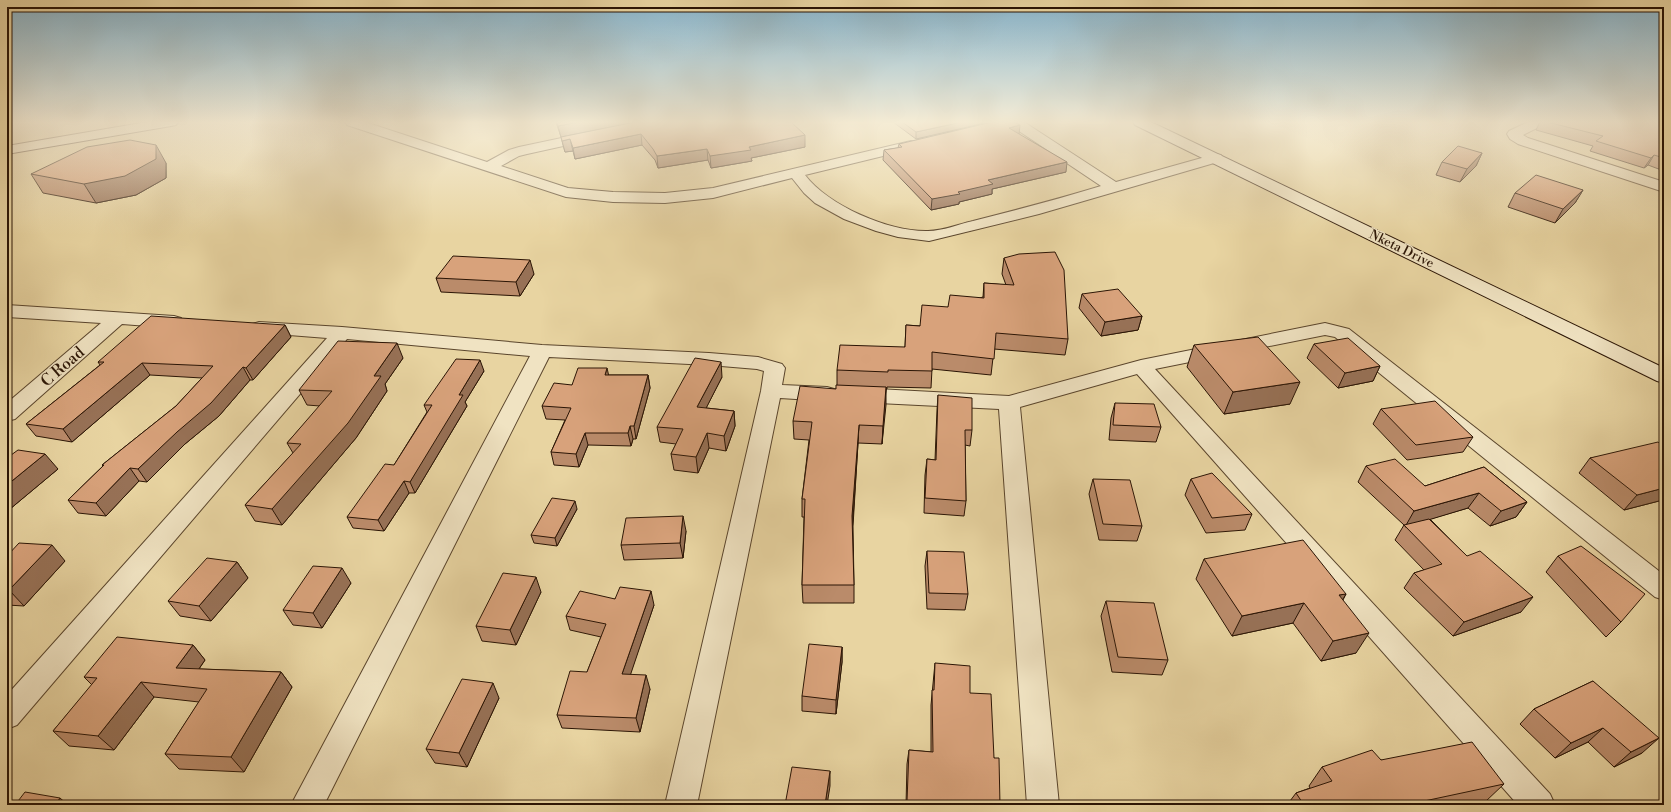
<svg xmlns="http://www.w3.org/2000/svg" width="1671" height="812" font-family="'Libre Bodoni',serif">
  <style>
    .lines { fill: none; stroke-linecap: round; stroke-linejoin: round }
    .street-casing { stroke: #5a452c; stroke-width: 2 }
    .secondary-casing { stroke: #2b1505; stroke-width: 2 }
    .street { fill: #f0e3c2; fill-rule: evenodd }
    .secondary { fill: #f0e3c2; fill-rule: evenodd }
    .wall { fill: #ba8b6a; stroke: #2b1505 }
    .shaded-wall { fill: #977156; stroke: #2b1505 }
    .building { fill: #d8a27b; stroke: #2b1505 }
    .labels { text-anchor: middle; stroke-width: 3; stroke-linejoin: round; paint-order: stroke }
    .far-street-label { font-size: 13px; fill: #2b1505; stroke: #f0e3c2 }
    .street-label { font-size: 16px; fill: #2b1505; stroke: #f0e3c2 }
  </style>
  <rect width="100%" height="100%" fill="#e8d4a1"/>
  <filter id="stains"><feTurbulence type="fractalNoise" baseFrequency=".005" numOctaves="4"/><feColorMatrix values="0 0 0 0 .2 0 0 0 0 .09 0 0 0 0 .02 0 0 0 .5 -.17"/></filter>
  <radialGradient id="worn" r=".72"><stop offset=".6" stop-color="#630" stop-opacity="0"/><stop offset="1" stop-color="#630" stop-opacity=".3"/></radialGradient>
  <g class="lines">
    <g class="street-casing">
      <g id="street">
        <path d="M345 122H365L487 162 509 150 519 147 590 132 595 133 597 136 595 139 527 154 519 156 501 166 568 188 613 192 665 193 713 188 911 141 916 142 918 145 916 148 805 175C829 206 889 232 928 231 943 231 959 224 973 221 1016 210 1059 199 1101 186L1010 125 1008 122H1024L1116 182 1216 154 1221 155 1223 158 1221 161 1039 214 929 241 898 237 876 231 844 219 815 203 804 193 792 178 713 198 665 203 613 202 566 197 347 125Z"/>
        <polygon points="1528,122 1545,122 1543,125 1523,135 1528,138 1664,182 1664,192 1518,144 1510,139 1507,134 1509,131"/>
        <polygon points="7,305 174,316 181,318 183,322 181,326 174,328 122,324 15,419 7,421 7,403 101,323 7,317"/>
        <polygon points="259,322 342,327 542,345 709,353 758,357 782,364 785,368 782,385 827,387 834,389 837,394 834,399 827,401 780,398 697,805 665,805 761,391 764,371 757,369 709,365 549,357 324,805 291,805 530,356 347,339 17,725 7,729 7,695 327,338 252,332 250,328 252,324"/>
        <polygon points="1325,323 1349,329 1664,575 1664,600 1655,597 1335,337 1325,335 1155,369 1550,794 1555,805 1518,805 1137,374 1020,407 1059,805 1027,805 999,409 858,402 851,400 848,395 851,390 858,388 1009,396 1141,360"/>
      </g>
    </g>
    <g class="secondary-casing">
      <g id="secondary">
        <polygon points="147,122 178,122 176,125 171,126 7,154 7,146"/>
        <polygon points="1133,122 1151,122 1664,368 1664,383 1657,381 1135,125"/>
      </g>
    </g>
    <use href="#street" class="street"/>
    <use href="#secondary" class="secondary"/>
  </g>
  <g class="wall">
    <polygon points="556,122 791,122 805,147 751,158 752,161 711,168 708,160 658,168 655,160 642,145 575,159 573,151 565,152 561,137"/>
    <polygon points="893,122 989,122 916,139"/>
    <polygon points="1540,122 1664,122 1664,171 1648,165 1644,168 1590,151 1593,146 1536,130"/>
    <polygon points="1019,134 1066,172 992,189 992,194 959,202 959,204 931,210 883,160 884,150 898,148 899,144"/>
    <polygon points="1482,153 1476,166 1460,182 1436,175 1442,162"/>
    <polygon points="166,163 166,178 136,195 96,203 43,193 31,174"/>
    <polygon points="1583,190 1575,203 1555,223 1508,207 1515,193"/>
    <polygon points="1004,258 1068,339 1065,355 994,349 991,375 932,369 931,388 887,387 887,389 886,389 882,444 858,443 853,526 854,585 854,603 803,603 802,585 804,517 802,517 802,499 809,440 794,439 793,421 836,389 837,385 837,370 905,347 906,325 920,326 948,307 983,297 984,283 1006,285 1002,274"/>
    <polygon points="534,274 520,296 441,292 436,278"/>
    <polygon points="1082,294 1142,316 1138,330 1101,336 1079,308"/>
    <polygon points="285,325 291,337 253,380 250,380 219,416 185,444 147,482 139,481 106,516 78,513 68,500 103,466 102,465 176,406 202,378 150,375 72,442 36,436 26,424 100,365 98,362"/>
    <polygon points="1314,344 1380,366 1373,381 1338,388 1307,358"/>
    <polygon points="1194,345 1290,404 1224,414 1187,367"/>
    <polygon points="403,358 385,384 387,391 356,438 282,525 255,521 245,505 293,453 287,443 320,406 307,405 299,390"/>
    <polygon points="484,371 465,402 467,406 415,493 409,493 384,531 353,528 347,517 394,465 427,412 424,405"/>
    <polygon points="609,375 648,375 650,388 636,439 633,439 631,446 588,445 579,467 554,465 551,452 565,420 546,419 542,406 572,385"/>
    <polygon points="722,377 706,408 734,411 735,426 726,451 709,448 698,473 674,470 671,454 676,444 660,442 657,427"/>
    <polygon points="938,395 972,430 970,446 965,445 966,501 964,516 924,513 925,475 927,459 935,460 937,410"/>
    <polygon points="1115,403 1161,427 1156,442 1109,440 1111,418"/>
    <polygon points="1381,409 1473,437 1463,452 1407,460 1373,424"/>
    <polygon points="1664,447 1664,506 1659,501 1624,510 1579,473 1590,458"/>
    <polygon points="7,458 58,469 10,509 7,508"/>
    <polygon points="1366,466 1425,486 1484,467 1527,502 1516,517 1490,526 1468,508 1430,519 1521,612 1453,636 1404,588 1414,573 1424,570 1395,540 1404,525 1358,482"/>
    <polygon points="1093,479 1142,526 1137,541 1099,540 1089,494"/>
    <polygon points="1191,479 1252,514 1245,530 1206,533 1185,495"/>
    <polygon points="577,509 557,546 534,543 531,535"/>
    <polygon points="686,531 683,558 624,560 621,545"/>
    <polygon points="927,551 968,594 965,610 927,609 925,566"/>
    <polygon points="7,556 65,561 24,606 7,605"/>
    <polygon points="1558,556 1621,622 1606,637 1546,572"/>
    <polygon points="1204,559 1346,594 1343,600 1356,653 1321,661 1293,623 1232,636 1196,579"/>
    <polygon points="237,562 248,578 211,621 180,616 168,601"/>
    <polygon points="351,583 322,628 293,625 283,610"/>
    <polygon points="541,592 516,645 482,641 476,626"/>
    <polygon points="615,599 654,605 630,674 650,689 640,732 562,728 557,715 587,672 601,637 570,630 566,616"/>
    <polygon points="1106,601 1168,660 1162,675 1112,672 1101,616"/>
    <polygon points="193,645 205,660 199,669 281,672 292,687 244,772 179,769 165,754 199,702 154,697 114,750 69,746 53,731 92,685 84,677"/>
    <polygon points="842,647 842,662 836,714 802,711 802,696"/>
    <polygon points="935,663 970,693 994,758 1000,805 906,805 907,764 909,750 931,752 931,705"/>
    <polygon points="1593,681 1642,753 1614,767 1588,742 1555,758 1520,724 1534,709"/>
    <polygon points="499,698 467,767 435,763 426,749"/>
    <polygon points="1381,760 1504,784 1485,802 1473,805 1287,805 1296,793 1310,788 1309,786 1322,767"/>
  </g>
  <g class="shaded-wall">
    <polygon points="579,122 637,122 561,137 558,126"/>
    <polygon points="962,122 989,122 916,139 916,132"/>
    <polygon points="1020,125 1019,135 1009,128"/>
    <polygon points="641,134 642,145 575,159 573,148"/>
    <polygon points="805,135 805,147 751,158 752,161 711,168 710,156 749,147"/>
    <polygon points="570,139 573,151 565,152 562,141"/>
    <polygon points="156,145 166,163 166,178 136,195 96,203 84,184"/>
    <polygon points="707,149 708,160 658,168 657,156"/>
    <polygon points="1482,153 1476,166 1460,182 1467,169"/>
    <polygon points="1654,155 1648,165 1644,168 1651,158"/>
    <polygon points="1067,162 1066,172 992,189 992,194 959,202 959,204 931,210 932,199 958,192 988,180"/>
    <polygon points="1583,190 1575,203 1555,223 1563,209"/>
    <polygon points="530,260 534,274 520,296 516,282"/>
    <polygon points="1142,316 1138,330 1101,336 1105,322"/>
    <polygon points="285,325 291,337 253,380 246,368"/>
    <polygon points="397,343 403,358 385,384 387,391 356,438 282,525 272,509 374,376"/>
    <polygon points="480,360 484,371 465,402 467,406 415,493 410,482 459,395"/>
    <polygon points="721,362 722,377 699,422 697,407"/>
    <polygon points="142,363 150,375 72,442 63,429"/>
    <polygon points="1380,366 1373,381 1338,388 1345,373"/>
    <polygon points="243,367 250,380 219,416 185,444 147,482 138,469"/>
    <polygon points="607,368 610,381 605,375"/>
    <polygon points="648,375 650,388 636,439 634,426"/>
    <polygon points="1300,382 1290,404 1224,414 1233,392"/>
    <polygon points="886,387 886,405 882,444 883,426"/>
    <polygon points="734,411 735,426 726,451 724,436"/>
    <polygon points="859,425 858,443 852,534 852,516"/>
    <polygon points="630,426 633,439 631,446 628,433"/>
    <polygon points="585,433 588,445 579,467 576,454"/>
    <polygon points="707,433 709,448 698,473 696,457"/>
    <polygon points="45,454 58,469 10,509 7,505 7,485"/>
    <polygon points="130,468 139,481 106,516 96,503"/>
    <polygon points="404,481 409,493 384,531 378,520"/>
    <polygon points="1664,488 1664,495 1659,501 1624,510 1637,495"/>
    <polygon points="1479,493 1468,508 1405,527 1414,511"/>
    <polygon points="575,501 577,509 557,546 555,538"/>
    <polygon points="1527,502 1516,517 1490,526 1501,511"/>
    <polygon points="683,516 686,531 683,558 680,543"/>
    <polygon points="52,545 65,561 24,606 9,590"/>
    <polygon points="237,562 248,578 211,621 199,606"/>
    <polygon points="342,568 351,583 322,628 313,613"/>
    <polygon points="536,577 541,592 516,645 510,630"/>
    <polygon points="651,591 654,605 626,688 622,674"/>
    <polygon points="1346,594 1334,614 1339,595"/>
    <polygon points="1533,597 1521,612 1453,636 1464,622"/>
    <polygon points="1304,603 1293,623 1232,636 1242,616"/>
    <polygon points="1369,633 1356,653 1321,661 1333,641"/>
    <polygon points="193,645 205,660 189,683 176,668"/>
    <polygon points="842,647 842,662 836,714 836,700"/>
    <polygon points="281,672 292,687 244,772 231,757"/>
    <polygon points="646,675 650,689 640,732 636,718"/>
    <polygon points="141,682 154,697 114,750 98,736"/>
    <polygon points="493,683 499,698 467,767 459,753"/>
    <polygon points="1603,728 1588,742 1555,758 1571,743"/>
    <polygon points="1659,738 1642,753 1614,767 1631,752"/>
    <polygon points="830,771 830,786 827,805 825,805"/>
    <polygon points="60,798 68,805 55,805"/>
  </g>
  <g class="building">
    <polygon points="557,122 579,122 558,126"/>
    <polygon points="635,122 791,122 805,135 749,147 751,150 710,156 707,149 657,156 653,149 641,134 573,148 570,139 562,141 561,137"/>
    <polygon points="902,122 962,122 916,132"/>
    <polygon points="992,122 1014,122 1020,125 1009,128 1067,162 988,180 993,184 958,192 960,194 932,199 884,150 902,147 899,144"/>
    <polygon points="1547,122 1658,122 1664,123 1664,158 1654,155 1651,158 1596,141 1603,136"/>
    <polygon points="130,140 156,145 156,159 125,176 84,184 31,174 87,147"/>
    <polygon points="1458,146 1482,153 1467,169 1442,162"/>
    <polygon points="1536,175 1583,190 1563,209 1515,193"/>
    <polygon points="1055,252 1064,270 1068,339 996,333 994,359 932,352 932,371 888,370 888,372 837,370 840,345 905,347 906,325 920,326 922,305 948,307 950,295 984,298 984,283 1014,285 1004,258 1019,254"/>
    <polygon points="453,256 530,260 516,282 436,278"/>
    <polygon points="1118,289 1142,316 1105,322 1082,294"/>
    <polygon points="151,316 285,325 246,368 243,367 211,403 177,432 138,469 130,468 96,503 68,500 104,465 102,465 176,406 213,366 142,363 63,429 26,424 104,362 98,362"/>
    <polygon points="1258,337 1300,382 1233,392 1194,345"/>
    <polygon points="1348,338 1380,366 1345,373 1314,344"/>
    <polygon points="338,341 397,343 374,376 381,376 348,423 272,509 245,505 301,444 287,443 332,391 299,390"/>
    <polygon points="695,358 721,362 697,407 734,411 724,436 707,433 696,457 671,454 683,429 657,427"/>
    <polygon points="456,359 480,360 459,395 463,395 410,482 404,481 378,520 347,517 385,464 394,465 432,405 424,405"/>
    <polygon points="578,368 607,368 605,375 648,375 634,426 630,426 628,433 585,433 576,454 551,452 571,408 542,406 554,383 572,385"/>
    <polygon points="836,385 886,387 883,426 859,425 852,516 854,585 802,585 805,499 802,499 812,422 793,421 800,386 836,389"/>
    <polygon points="938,395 972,398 972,430 965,430 966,501 925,498 927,459 936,460"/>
    <polygon points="1435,401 1473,437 1416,445 1381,409"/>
    <polygon points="1115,403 1154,404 1161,427 1113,425"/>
    <polygon points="1658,442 1664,447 1664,488 1637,495 1590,458"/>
    <polygon points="18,450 45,454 7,485 7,458"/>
    <polygon points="1395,459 1425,486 1484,467 1527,502 1501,511 1479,493 1414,511 1366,466"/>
    <polygon points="1212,473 1252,514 1212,518 1191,479"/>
    <polygon points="1093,479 1130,480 1142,526 1103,524"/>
    <polygon points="552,498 575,501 555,538 531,535"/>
    <polygon points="683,516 680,543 621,545 626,518"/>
    <polygon points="1429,519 1467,556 1480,551 1533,597 1464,622 1414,573 1442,564 1404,525"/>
    <polygon points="1303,540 1346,594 1339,595 1369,633 1333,641 1304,603 1242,616 1204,559"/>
    <polygon points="19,543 52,545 9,590 7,590 7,556"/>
    <polygon points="1581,546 1645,594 1621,622 1558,556"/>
    <polygon points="927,551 964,552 968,594 929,593"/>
    <polygon points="207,558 237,562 199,606 168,601"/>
    <polygon points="313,566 342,568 313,613 283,610"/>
    <polygon points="503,573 536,577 510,630 476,626"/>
    <polygon points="620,587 651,591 622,674 646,675 636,718 557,715 570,671 587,672 606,624 566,616 580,591 615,599"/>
    <polygon points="1106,601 1154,603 1168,660 1118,657"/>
    <polygon points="117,637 193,645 176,668 281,672 231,757 165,754 207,689 141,682 98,736 53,731 97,678 84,677"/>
    <polygon points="809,644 842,647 836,700 802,696"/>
    <polygon points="935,663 970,666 970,693 991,694 994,758 999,758 1000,805 932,805 932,804 907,801 909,750 933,752 932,690 934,690"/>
    <polygon points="462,679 493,683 459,753 426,749"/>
    <polygon points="1593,681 1659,738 1631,752 1603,728 1571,743 1534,709"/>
    <polygon points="1472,742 1504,784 1415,803 1416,805 1304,805 1296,793 1332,781 1322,767 1372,750 1381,760"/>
    <polygon points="792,767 830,771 825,805 785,805"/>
    <polygon points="25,792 60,798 55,805 15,805"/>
    <polygon points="396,801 438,805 395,805"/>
    <polygon points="1258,803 1260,805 1251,805"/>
  </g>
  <linearGradient id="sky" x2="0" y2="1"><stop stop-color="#87b6cf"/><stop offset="0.52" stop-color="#f5ecd5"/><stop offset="1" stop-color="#f5ecd5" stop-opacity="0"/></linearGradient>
  <rect width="1671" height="235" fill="url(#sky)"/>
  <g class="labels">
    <g class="far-street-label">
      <text transform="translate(1402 248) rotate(26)" y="5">Nketa Drive</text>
    </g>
    <g class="street-label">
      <text transform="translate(62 366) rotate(-41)" y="6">C Road</text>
    </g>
  </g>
  <rect width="1671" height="812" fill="none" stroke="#e8d4a1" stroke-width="24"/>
  <rect x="8" y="8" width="1655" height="796" fill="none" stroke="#2b1505" stroke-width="2"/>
  <rect x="12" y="12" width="1647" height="788" fill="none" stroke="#2b1505"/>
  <rect width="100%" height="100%" filter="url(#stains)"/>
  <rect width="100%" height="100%" fill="url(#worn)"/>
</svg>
